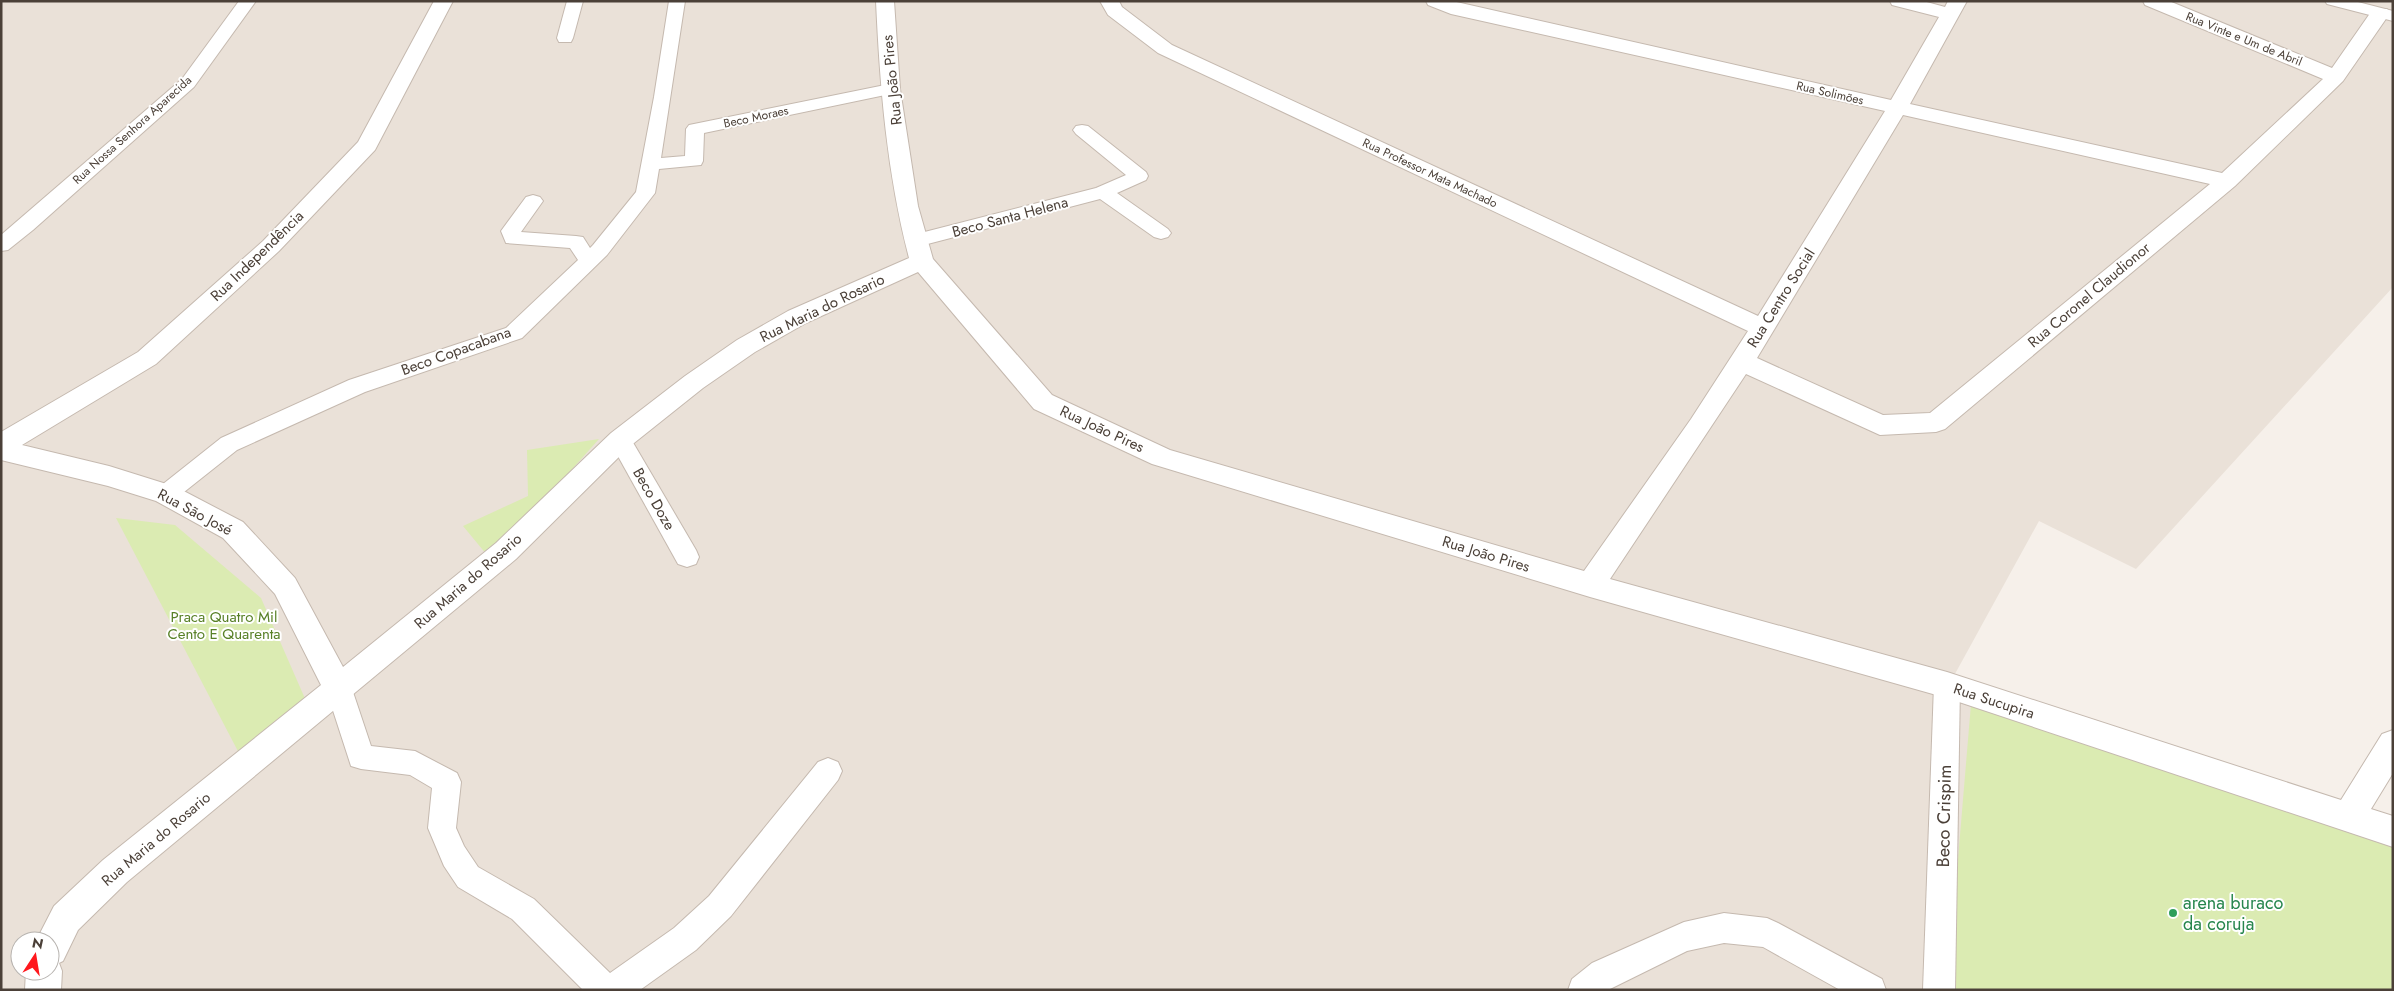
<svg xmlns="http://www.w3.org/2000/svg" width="2394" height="991" font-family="Jost,sans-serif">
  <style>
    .residential { fill: #eae1d8; fill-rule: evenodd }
    .green { fill: #dbebb2 }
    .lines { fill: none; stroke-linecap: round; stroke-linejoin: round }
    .service-casing { stroke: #c5b9af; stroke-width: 2 }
    .minor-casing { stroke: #c5b9af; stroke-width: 2 }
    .service { fill: #fff; fill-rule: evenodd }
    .minor { fill: #fff; fill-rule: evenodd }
    .leisure-dot { fill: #2e9e5b; stroke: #fff; stroke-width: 2 }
    .labels { text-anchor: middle; stroke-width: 4; stroke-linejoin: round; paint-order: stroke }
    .far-street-label { font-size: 12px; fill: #4b4038; stroke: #fff }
    .street-label { font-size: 15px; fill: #4b4038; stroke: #fff }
    .park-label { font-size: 15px; fill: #588027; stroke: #fff }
    .near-street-label { font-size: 18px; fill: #4b4038; stroke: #fff }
    .near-leisure-label { font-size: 18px; fill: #27864d; stroke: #fff; text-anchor: start }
  </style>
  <rect width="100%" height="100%" fill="#f6f0ea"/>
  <path class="residential" d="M1 1H2393V287L2136 569 2039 521 1950 683 2393 990H1ZM20 941H50V971H20Z"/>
  <g class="green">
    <polygon points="599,439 541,504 487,555 463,526 528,496 527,450"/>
    <polygon points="116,518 175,525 261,598 310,710 241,757"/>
    <polygon points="1971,704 2393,837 2393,990 1947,990"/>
  </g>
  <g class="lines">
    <g class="service-casing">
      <g id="service">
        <polygon points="239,1 256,1 194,87 33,230 8,250 1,251 1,235 182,79"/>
        <polygon points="567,1 583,1 573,38 571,42 559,42 557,38"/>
        <polygon points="669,1 685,1 661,158 685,156 686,129 689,125 890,84 896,85 899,89 896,93 890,94 704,133 703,161 701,165 659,169 655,193 607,255 522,338 365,392 237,450 174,500 166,503 158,500 154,494 158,488 221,438 349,380 506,328 578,260 570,248 506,243 501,231 526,197 533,195 540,197 543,201 521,232 576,236 583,237 590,248 593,245 636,192 654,97"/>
        <polygon points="2325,1 2354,1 2393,11 2393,21 2327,4"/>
        <polygon points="1082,125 1088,126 1146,172 1148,176 1146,180 1117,193 1168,229 1171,233 1168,237 1161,239 1154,237 1100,199 916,247 909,246 906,241 909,236 1096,188 1126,175 1076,134 1073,130 1076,126"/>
        <polygon points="620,432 628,434 696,550 699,557 696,564 687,567 678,564 609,440 612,434"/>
        <polygon points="1947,674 1956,677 1960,685 1955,990 1923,990 1934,685 1938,677"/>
        <polygon points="339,678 348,681 352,689 371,746 415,751 457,773 461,782 456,828 464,846 478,867 534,899 610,973 674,928 709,896 818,762 828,758 838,762 842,771 838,780 731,916 696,950 640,990 583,990 512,919 458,887 444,866 428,828 432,788 410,775 361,769 351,766 326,689 330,681"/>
        <polygon points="1724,913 1767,918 1778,923 1882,979 1886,990 1840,990 1763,947 1724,943 1687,951 1608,990 1568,990 1572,979 1592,963 1684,922"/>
      </g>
    </g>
    <g class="minor-casing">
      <path id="minor" d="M434 1H453L375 150 279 251 156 364 22 445 109 466 176 487 243 522 295 578 343 667 496 543 611 433 685 376 737 340 788 311 909 258C887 173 880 89 876 1H894L900 89 918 206 933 259 1052 395 1170 450 1584 571 1691 419 1748 331 1158 53 1108 15 1100 1H1119L1122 7 1172 45 1758 316 1885 111 1451 14 1428 5 1426 1H1452L1891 100 1939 17 1892 5 1890 1H1923L1945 7 1948 1H1967L1910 104 2222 173 2323 79 2145 5 2143 1H2169L2332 68 2373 9H2387L2390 13 2343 81 2235 186 1945 429 1936 432 1880 435 1746 374 1610 579 1947 672 2341 800 2382 734 2393 730V773L2371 809 2393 816V847L1947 698 1590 597 1152 464 1034 409 918 272 806 323 755 352 703 388 629 447 516 559 127 882 78 930 63 961 59 963 62 971 61 990H25L26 971H50V941H36L54 906 103 860 321 685 275 594 223 538 156 501 108 486 1 460V432L138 352 263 241 358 142ZM1903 115 2210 184 1930 413 1883 415 1757 358Z"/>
    </g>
    <use href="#service" class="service"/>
    <use href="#minor" class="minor"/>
  </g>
  <circle class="leisure-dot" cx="2173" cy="913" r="5"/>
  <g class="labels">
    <g class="far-street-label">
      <text transform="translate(2244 39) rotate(22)" y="4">Rua Vinte e Um de Abril</text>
      <text transform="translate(1830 93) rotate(13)" y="4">Rua Solimões</text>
      <text transform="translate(756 117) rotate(-12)" y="4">Beco Moraes</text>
      <text transform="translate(132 130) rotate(-42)" y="4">Rua Nossa Senhora Aparecida</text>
      <text transform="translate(1430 173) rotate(25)" y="4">Rua Professor Mata Machado</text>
    </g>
    <g class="street-label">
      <text transform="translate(892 80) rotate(-96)" y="5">Rua João Pires</text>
      <text transform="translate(1010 217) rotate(-15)" y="5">Beco Santa Helena</text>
      <text transform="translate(257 256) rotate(-44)" y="5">Rua Independência</text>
      <text transform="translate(2089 295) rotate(-40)" y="5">Rua Coronel Claudionor</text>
      <text transform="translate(1781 298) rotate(-58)" y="5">Rua Centro Social</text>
      <text transform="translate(822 308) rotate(-26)" y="5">Rua Maria do Rosario</text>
      <text transform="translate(456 351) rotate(-20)" y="5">Beco Copacabana</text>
      <text transform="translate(1102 429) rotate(25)" y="5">Rua João Pires</text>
      <text transform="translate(654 499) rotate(60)" y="5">Beco Doze</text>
      <text transform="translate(195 512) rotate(28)" y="5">Rua São José</text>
      <text transform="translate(1486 554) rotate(17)" y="5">Rua João Pires</text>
      <text transform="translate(468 581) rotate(-41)" y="5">Rua Maria do Rosario</text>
      <text transform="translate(1994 701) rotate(18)" y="5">Rua Sucupira</text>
      <text transform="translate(156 839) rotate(-40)" y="5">Rua Maria do Rosario</text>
    </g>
    <g class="park-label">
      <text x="224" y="622">Praca Quatro Mil<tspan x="224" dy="17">Cento E Quarenta</tspan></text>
    </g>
    <g class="near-street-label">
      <text transform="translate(1944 816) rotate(-89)" y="6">Beco Crispim</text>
    </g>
    <g class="near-leisure-label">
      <text x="2183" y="909">arena buraco<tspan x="2183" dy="21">da coruja</tspan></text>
    </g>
  </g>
  <rect width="2394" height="991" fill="none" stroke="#4b4038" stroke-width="5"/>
  <g transform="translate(35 956) rotate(12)"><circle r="24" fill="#ffffff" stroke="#b7b3af"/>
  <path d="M0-4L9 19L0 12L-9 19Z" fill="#ff181d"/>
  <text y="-8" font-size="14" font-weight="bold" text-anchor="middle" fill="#4b4038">N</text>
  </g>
</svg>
